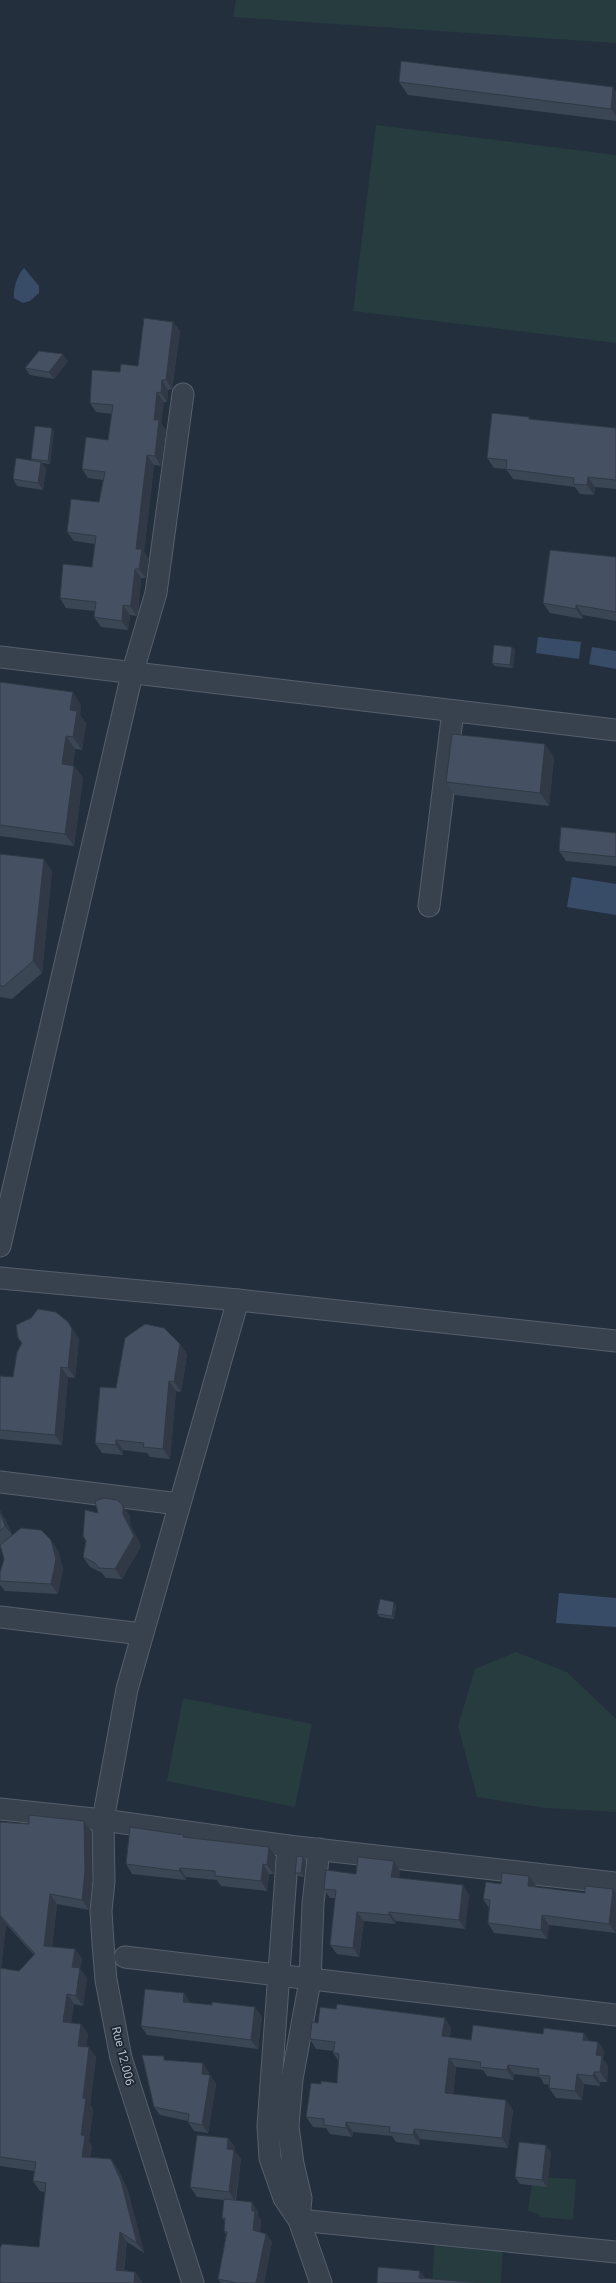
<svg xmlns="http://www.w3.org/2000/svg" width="616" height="2283" font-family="Roboto,sans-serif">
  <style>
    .green { fill: #263c3f }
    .water { fill: #394c67 }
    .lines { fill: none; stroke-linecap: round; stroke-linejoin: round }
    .minor-casing { stroke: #565f6c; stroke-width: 23 }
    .minor { stroke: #38414e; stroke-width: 21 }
    .wall { fill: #3b4654; fill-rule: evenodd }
    .shaded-wall { fill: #303945 }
    .building { fill: #455162; stroke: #303945 }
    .labels { text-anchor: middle; stroke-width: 3.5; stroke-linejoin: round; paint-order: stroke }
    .street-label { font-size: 12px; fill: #b4bcc9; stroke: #1d2633 }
  </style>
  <rect width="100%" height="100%" fill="#242f3e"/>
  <g class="green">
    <polygon points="236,0 616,0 616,43 233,17"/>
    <polygon points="376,125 616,155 616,343 353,311"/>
    <polygon points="516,1652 567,1672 616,1719 616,1812 546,1808 477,1797 458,1726 475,1669"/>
    <polygon points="183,1698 312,1724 295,1807 167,1781"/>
    <polygon points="533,2177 576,2179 573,2220 541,2217 538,2214 528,2211"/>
    <polygon points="435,2240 503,2245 501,2283 432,2283"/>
  </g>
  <g class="water">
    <path d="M24 268 39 286V293L30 301 23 303 14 298C13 289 17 275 24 268Z"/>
    <polygon points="538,637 581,642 579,659 536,653"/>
    <polygon points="592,647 616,651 616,669 589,664"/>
    <polygon points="572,877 616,884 616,915 567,907"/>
    <polygon points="559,1593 616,1598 616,1627 556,1623"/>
  </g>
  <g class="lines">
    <g class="minor-casing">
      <g id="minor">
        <polyline points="0,657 616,730"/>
        <polyline points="429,906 453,711"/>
        <polyline points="0,1246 132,674 156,593 183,394"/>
        <polyline points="0,1278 238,1300 616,1341"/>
        <polyline points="0,1482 179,1504"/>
        <polyline points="0,1617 142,1634"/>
        <polyline points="0,1809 103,1820 288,1846 616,1883"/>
        <polyline points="288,1846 268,2126 270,2158 284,2198 299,2220 321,2283"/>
        <polyline points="125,1957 616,2015"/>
        <polyline points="299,2220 301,2198 293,2164 288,2126 292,2079 310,1981 313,1904 319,1849"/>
        <polyline points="299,2220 616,2252"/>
        <polyline points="193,2283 121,2058 106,1980 103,1943 101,1911 104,1881 103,1820 127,1689 238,1300"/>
      </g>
    </g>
    <use href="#minor" class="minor"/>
  </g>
  <g class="wall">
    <polygon points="399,82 616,91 616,121 408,95"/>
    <polygon points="173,322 180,331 172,389 168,390 167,402 164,402 161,423 166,430 161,466 154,465 144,552 149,559 146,578 141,578 138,613 137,616 130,615 128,630 101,627 94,617 95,611 66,608 60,598 92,567 95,544 74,541 67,532 99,502 103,480 88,478 82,469 108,440 112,414 96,412 90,403 120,372 138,366"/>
    <polygon points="68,361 54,379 30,375 25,368"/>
    <polygon points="529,417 531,420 616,428 616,489 595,487 594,495 580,494 575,487 513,479 506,469 494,468 487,458"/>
    <polygon points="54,431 50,464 42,463 46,469 43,490 17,486 13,479 33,461 31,459"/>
    <polygon points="616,557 616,621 583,615 583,619 550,613 543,603"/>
    <polygon points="512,647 515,650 513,668 495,666 492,663"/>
    <polygon points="0,682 81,705 80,715 86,723 82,750 75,749 73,766 74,766 83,778 74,846 0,836"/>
    <polygon points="554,757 549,806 455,795 446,782"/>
    <polygon points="616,833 616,866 566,861 559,851"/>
    <polygon points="0,854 52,871 42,973 12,999 0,997"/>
    <polygon points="68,1322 79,1339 75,1378 68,1377 62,1445 0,1439 0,1376 13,1377 22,1343 18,1338"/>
    <polygon points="180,1344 187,1354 181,1392 176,1391 170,1459 150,1457 147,1453 123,1450 123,1455 102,1453 95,1443 116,1388"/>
    <polygon points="0,1510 1,1513 6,1520 12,1535 6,1540 58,1550 63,1569 58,1594 5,1591 0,1585 0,1573 4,1559 1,1546 0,1547"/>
    <polygon points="98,1513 130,1516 130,1524 141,1546 122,1579 106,1578 102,1573 90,1567 83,1557 86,1541"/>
    <polygon points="396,1605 394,1619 380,1617 377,1614"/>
    <path d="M84 1821 91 1831 92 1880 89 1910 57 1904 52 1947 75 1949 82 1959 80 1969 87 1978 83 2006 74 2004 71 2023 81 2024 88 2034 86 2047 96 2057 90 2105 93 2109 89 2142 92 2146 90 2157 111 2159 118 2169 128 2191 144 2253 127 2242 124 2270 135 2272 142 2282V2283H0L39 2247 45 2192 40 2191 33 2181 34 2171 0 2166V1822L29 1824ZM6 1924 34 1955 19 1971 1 1968Z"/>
    <polygon points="186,1838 269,1847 275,1856 274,1874 269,1874 267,1891 221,1886 217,1880 186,1877 186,1880 132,1874 126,1864"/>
    <polygon points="303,1857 306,1860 304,1877 298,1876 295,1873"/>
    <polygon points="394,1861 400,1871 399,1878 463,1885 469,1895 465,1929 396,1921 395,1924 364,1921 359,1957 337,1954 330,1945 335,1898 330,1898 324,1889 356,1874"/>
    <polygon points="501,1884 536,1886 536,1887 585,1893 613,1889 616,1893 616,1933 549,1925 547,1939 494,1933 488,1923 489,1908 483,1899"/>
    <polygon points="190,2002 190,2003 212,2005 262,2016 258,2049 147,2035 141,2026"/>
    <polygon points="318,2023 451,2027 450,2037 471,2040 589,2041 598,2042 604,2051 603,2059 608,2066 607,2082 600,2082 600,2086 584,2084 582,2100 556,2098 549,2088 550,2085 544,2084 540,2077 514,2074 514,2080 487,2076 483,2070 456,2067 453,2094 513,2110 508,2148 420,2139 420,2145 396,2142 392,2136 353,2132 352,2137 330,2134 326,2128 313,2127 306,2117 321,2084 337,2083 338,2060 333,2053 334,2051 316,2049 310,2039"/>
    <polygon points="167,2060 209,2072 208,2075 210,2075 216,2084 208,2133 194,2131 188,2122 188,2121 160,2115 154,2107"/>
    <polygon points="228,2138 235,2147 234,2150 241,2159 236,2201 258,2211 258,2216 261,2220 260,2232 266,2234 272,2242 264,2283 221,2283 218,2279 226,2235 224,2231 225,2221 222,2218 224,2200 197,2197 190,2187"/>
    <polygon points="551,2152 547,2187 520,2184 515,2177"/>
  </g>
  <g class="shaded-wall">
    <polygon points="613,87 616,91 616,116 611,109"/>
    <polygon points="173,322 180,331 172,389 166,380"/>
    <polygon points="63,354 68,361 54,379 49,372"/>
    <polygon points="162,380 168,390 167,402 161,393"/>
    <polygon points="157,392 164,402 161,423 166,430 161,466 155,456 154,420"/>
    <polygon points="52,428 54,431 50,464 48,461"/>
    <polygon points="147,455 154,465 144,552 149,559 146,578 139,569 136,549"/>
    <polygon points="41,462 46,469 43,490 38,483"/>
    <polygon points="588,477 595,487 594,495 587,485"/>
    <polygon points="135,569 141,578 137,616 130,606"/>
    <polygon points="123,605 130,615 128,630 122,621"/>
    <polygon points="576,605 583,615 583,619 576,609"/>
    <polygon points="512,647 515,650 513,668 510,665"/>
    <polygon points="73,692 81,705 80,715 86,723 82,750 73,737 70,710"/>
    <polygon points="66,736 75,749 71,777 62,764"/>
    <polygon points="545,744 554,757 549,806 540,793"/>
    <polygon points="74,766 83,778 74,846 65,834"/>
    <polygon points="44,859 52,871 42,973 33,961"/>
    <polygon points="68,1322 79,1339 75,1378 68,1368"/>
    <polygon points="180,1344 187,1354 181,1392 174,1382"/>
    <polygon points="61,1367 68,1377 62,1445 55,1435"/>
    <polygon points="169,1381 176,1391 170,1459 163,1449"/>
    <polygon points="116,1440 123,1450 123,1455 116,1445"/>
    <polygon points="123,1506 130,1516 130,1524 141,1546 122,1579 115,1569 123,1514"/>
    <polygon points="0,1510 1,1513 6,1520 12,1535 5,1526 0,1514"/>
    <polygon points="51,1540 58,1550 63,1569 58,1594 51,1584"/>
    <polygon points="394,1602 396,1605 394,1619 392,1616"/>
    <polygon points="84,1821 91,1831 92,1880 89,1910 82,1900"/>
    <polygon points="269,1847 275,1856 274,1874 267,1865"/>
    <polygon points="303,1857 306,1860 304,1877 301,1873"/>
    <polygon points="394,1861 400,1871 398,1886 391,1877"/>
    <polygon points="263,1864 269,1874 267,1891 261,1881"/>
    <polygon points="180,1868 186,1877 186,1880 179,1871"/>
    <polygon points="529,1876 536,1886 535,1896 528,1886"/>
    <polygon points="463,1885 469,1895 465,1929 459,1920"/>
    <polygon points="613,1889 616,1893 616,1933 609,1924"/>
    <polygon points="50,1894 57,1904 51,1956 44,1946"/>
    <polygon points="357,1912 364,1921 359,1957 353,1948"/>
    <polygon points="389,1912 396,1921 395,1924 389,1915"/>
    <polygon points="542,1915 549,1925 547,1939 541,1930"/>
    <polygon points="0,1916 6,1924 0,1973"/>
    <polygon points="75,1949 82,1959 80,1969 87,1978 83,2006 76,1996 72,1967"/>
    <polygon points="184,1993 190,2002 189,2011 183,2002"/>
    <polygon points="67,1994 74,2004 70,2032 63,2022"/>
    <polygon points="255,2007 262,2016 258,2049 251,2040"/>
    <polygon points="445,2018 451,2027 449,2046 442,2036"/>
    <polygon points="81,2024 88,2034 85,2056 78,2046"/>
    <polygon points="584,2033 590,2042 583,2040"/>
    <polygon points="598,2042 604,2051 603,2059 608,2066 607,2082 600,2072 596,2055"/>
    <polygon points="89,2047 96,2057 90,2105 93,2109 89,2142 92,2146 89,2167 82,2157 81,2135 83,2098"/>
    <polygon points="449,2058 456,2067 452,2102 445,2093"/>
    <polygon points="203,2063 209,2072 208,2082 202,2074"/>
    <polygon points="508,2065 514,2074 514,2080 507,2070"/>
    <polygon points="594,2072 600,2082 600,2086 593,2076"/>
    <polygon points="577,2074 584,2084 582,2100 575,2091"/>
    <polygon points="210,2075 216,2084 208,2133 202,2125"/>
    <polygon points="506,2100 513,2110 508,2148 502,2138"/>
    <polygon points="346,2122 353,2132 352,2137 346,2128"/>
    <polygon points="414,2129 420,2139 420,2145 413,2135"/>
    <polygon points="228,2138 235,2147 234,2150 241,2159 235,2201 229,2192 227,2149"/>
    <polygon points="546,2145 551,2152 547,2187 542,2180"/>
    <polygon points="111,2159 118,2169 128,2191 144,2253 137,2243"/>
    <polygon points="252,2202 258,2211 258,2216 261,2220 259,2239 253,2230 252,2211"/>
    <polygon points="120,2232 127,2242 122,2280 116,2270"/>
    <polygon points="266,2234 272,2242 264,2283 256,2283"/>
    <polygon points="420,2271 427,2280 419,2278"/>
    <polygon points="135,2272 142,2282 142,2283 134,2283"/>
  </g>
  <g class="building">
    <polygon points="401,61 613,87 611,109 399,82"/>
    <polygon points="144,318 173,322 166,380 162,380 161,393 157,392 154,420 159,420 155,456 147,455 136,549 142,549 139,569 135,569 131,604 130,606 123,605 122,621 94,617 96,602 60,598 63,564 92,567 96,536 67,532 71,499 99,502 105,472 82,469 86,437 108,440 113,405 90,403 92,370 120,372 121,364 138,366"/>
    <polygon points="39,351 63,354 49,372 25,368"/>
    <polygon points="492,413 529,417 529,419 616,428 616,480 588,477 587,485 573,484 574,478 506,469 507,460 487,458"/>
    <polygon points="35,426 52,428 48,461 31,459"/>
    <polygon points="16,458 41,462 38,483 13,479"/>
    <polygon points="550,550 616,557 616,612 576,605 576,609 543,603"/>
    <polygon points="494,645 512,647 510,665 492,663"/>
    <polygon points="0,682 73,692 70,710 77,711 73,737 66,736 62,764 74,766 65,834 0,825"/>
    <polygon points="452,734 545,744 540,793 446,782"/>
    <polygon points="561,827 616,833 616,857 559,851"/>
    <polygon points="0,854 44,859 33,961 4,986 0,986"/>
    <polygon points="38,1309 56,1312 68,1322 72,1329 68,1368 61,1367 55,1435 0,1430 0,1376 13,1377 17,1352 22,1343 18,1338 16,1325 31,1318"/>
    <polygon points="145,1324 164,1328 180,1344 174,1382 169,1381 163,1449 143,1447 144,1443 116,1440 116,1445 95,1443 100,1387 116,1388 125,1338"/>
    <polygon points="104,1498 117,1500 123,1506 123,1514 134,1536 115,1569 99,1568 95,1563 83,1557 86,1541 83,1536 85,1510 98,1513 95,1501"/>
    <polygon points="0,1512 5,1526 0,1531"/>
    <polygon points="21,1528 41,1530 51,1540 56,1559 51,1584 0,1581 0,1573 4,1559 0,1545"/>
    <polygon points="380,1599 394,1602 392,1616 377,1614"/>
    <polygon points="29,1815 84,1821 85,1871 82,1900 50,1894 44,1946 75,1949 72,1967 80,1968 76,1996 67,1994 63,2022 81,2024 78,2046 89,2047 83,2098 86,2099 81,2135 85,2136 82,2157 111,2159 121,2181 137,2243 120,2232 116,2270 135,2272 134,2283 0,2283 0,2248 2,2244 39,2247 46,2183 33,2181 36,2162 0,2157 0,1968 19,1971 35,1954 0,1915 0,1822 29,1824"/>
    <polygon points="130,1827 184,1835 183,1837 269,1847 267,1865 263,1864 261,1881 215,1876 215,1871 180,1868 179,1871 126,1864"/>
    <polygon points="297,1856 303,1857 301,1873 295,1873"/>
    <polygon points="358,1857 394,1861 391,1877 463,1885 459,1920 389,1912 389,1915 357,1912 353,1948 330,1945 336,1890 324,1889 326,1870 356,1874"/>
    <polygon points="502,1873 529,1876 528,1886 585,1893 585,1886 613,1889 609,1924 542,1915 541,1930 488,1923 490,1900 483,1899 486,1882 501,1884"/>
    <polygon points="145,1989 184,1993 183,2002 212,2005 212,2002 255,2007 251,2040 141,2026"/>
    <polygon points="337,2004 445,2018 442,2036 471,2040 473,2025 543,2034 544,2028 584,2033 583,2040 598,2042 596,2055 602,2056 600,2072 594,2072 593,2076 577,2074 575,2091 549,2088 550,2076 538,2075 539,2069 508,2065 507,2070 480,2067 481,2062 449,2058 445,2093 506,2100 502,2138 414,2129 413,2135 389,2132 390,2127 346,2122 346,2128 324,2125 324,2119 306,2117 311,2083 321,2084 321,2081 337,2083 339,2054 333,2053 335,2042 310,2039 312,2022 318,2023 320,2007 336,2009"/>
    <polygon points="142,2055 164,2056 164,2060 203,2063 202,2074 210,2075 202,2125 188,2122 189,2114 154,2107"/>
    <polygon points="197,2135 228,2138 227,2149 234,2150 229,2192 190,2187"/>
    <polygon points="519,2142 546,2145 542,2180 515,2177"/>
    <polygon points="224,2199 252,2202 252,2211 255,2211 253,2230 266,2234 256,2283 238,2283 218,2279 227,2232 224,2231 225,2218 222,2218"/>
    <polygon points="378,2267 420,2271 419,2278 482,2283 377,2283"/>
  </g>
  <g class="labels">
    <g class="street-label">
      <text transform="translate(123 2056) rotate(76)" y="4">Rue 12.006</text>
    </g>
  </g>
</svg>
